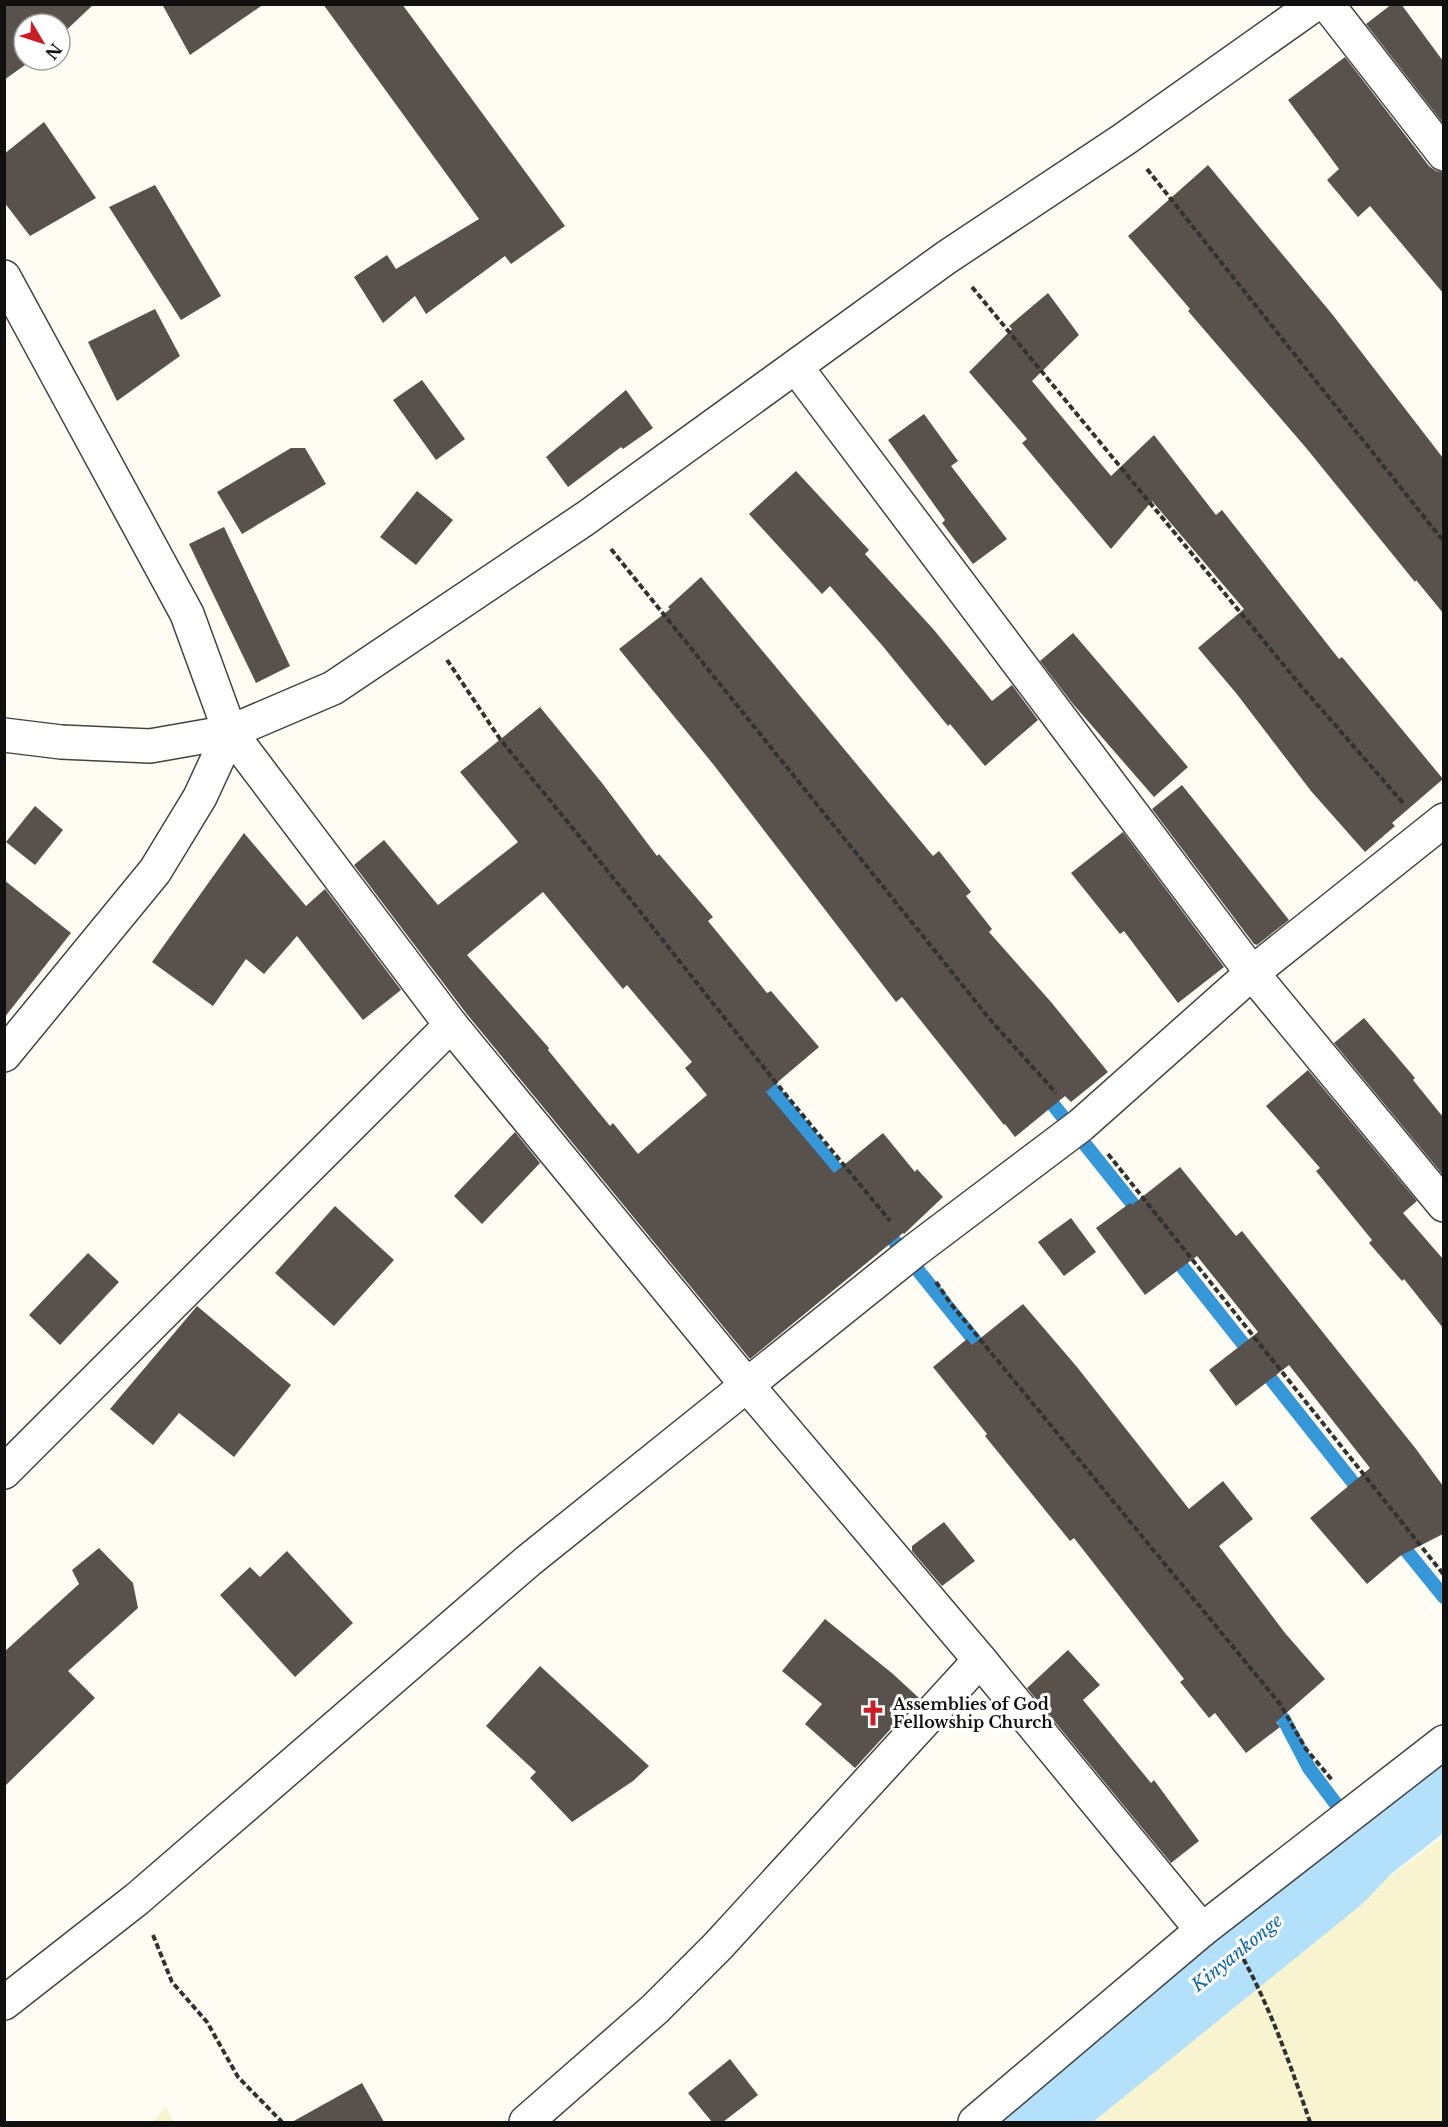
<svg xmlns="http://www.w3.org/2000/svg" width="1448" height="2127" font-family="'Libre Baskerville',serif">
  <style>
    .farmland { fill: #f8f4d0 }
    .lines { fill: none; stroke-linecap: round; stroke-linejoin: round }
    .stream { stroke: #3597d7; stroke-width: 14 }
    .river { stroke: #b3e0fa; stroke-width: 78 }
    .building { fill: #59514b; fill-rule: evenodd }
    .street-casing { stroke: #434343; stroke-width: 36 }
    .path { stroke: #323232; stroke-width: 4; stroke-dasharray: 6 3; stroke-linecap: butt }
    .street { stroke: #fff; stroke-width: 33 }
    .labels { text-anchor: middle; stroke-width: 6; stroke-linejoin: round; paint-order: stroke }
    .poi-label { font-size: 16px; font-weight: bold; fill: #101010; stroke: #fff; text-anchor: start }
    .water-label { font-size: 18px; font-style: italic; fill: #0f68ac; stroke: #fff }
  </style>
  <rect width="100%" height="100%" fill="#fffdf3"/>
  <g class="farmland">
    <polygon points="1443,1837 1443,2122 1075,2122 1294,1947"/>
    <polygon points="166,2106 174,2122 153,2122"/>
  </g>
  <g class="lines">
    <g class="stream">
      <polyline points="761,1075 848,1184"/>
      <polyline points="1043,1092 1144,1218"/>
      <polyline points="883,1227 988,1357"/>
      <polyline points="1172,1254 1363,1495"/>
      <polyline points="1397,1539 1444,1597"/>
      <polyline points="1271,1704 1284,1720 1309,1768 1366,1844"/>
    </g>
    <polyline class="river" points="1031,2122 1336,1875 1366,1844 1444,1783"/>
  </g>
  <g class="building">
    <polygon points="4,4 94,4 60,36 60,24 24,24 24,60 32,60 4,80"/>
    <polygon points="162,4 264,4 190,55"/>
    <polygon points="323,4 402,4 565,226 511,264 505,256 426,314 415,296 383,323 354,277 387,255 396,269 479,219"/>
    <polygon points="1392,4 1401,4 1443,61 1443,123 1366,24"/>
    <polygon points="1345,57 1429,166 1436,171 1443,172 1443,293 1370,206 1358,217 1327,180 1339,169 1288,100"/>
    <polygon points="44,122 96,198 30,236 4,202 4,154"/>
    <polygon points="1208,165 1332,314 1443,458 1443,613 1416,580 1415,582 1307,449 1188,311 1190,309 1128,236"/>
    <polygon points="155,185 221,296 181,320 109,207"/>
    <polygon points="1048,293 1079,335 1032,381 1111,476 1154,435 1216,515 1222,510 1339,659 1342,657 1443,779 1392,823 1395,826 1365,852 1311,791 1236,693 1198,648 1244,609 1152,501 1111,549 1022,443 1027,439 969,372 1012,329 1009,326"/>
    <polygon points="155,309 180,356 117,401 88,342"/>
    <polygon points="422,380 465,439 436,460 393,400"/>
    <polygon points="626,390 653,428 623,449 621,447 568,487 546,457"/>
    <polygon points="924,414 958,461 951,466 1007,539 973,564 942,523 945,520 888,440"/>
    <polygon points="291,448 305,448 326,484 242,534 217,492"/>
    <polygon points="796,471 869,550 865,554 934,630 992,701 1012,685 1038,720 985,766 950,724 948,726 881,644 830,586 822,594 749,514"/>
    <polygon points="417,491 453,520 416,565 380,537"/>
    <polygon points="224,527 290,666 256,683 189,544"/>
    <polygon points="701,577 933,856 939,851 971,892 966,896 992,929 989,932 1051,1002 1108,1072 1071,1102 1065,1096 1015,1137 1005,1124 1004,1125 902,997 896,1002 713,764 619,649 670,609 668,607"/>
    <polygon points="1073,633 1188,767 1154,797 1073,704 1040,661"/>
    <path d="M540 707 602 783 657 856 659 854 713 917 708 921 767 993 771 991 819 1047 766 1092 834 1173 883 1133 915 1172 917 1169 943 1197 904 1234 903 1233 750 1359 466 1013 354 865 384 840 438 905 518 842 460 772ZM543 892 623 989 627 985 692 1062 685 1068 707 1095 638 1154 613 1123 610 1126 548 1050 549 1048 467 955Z"/>
    <polygon points="1182,785 1289,920 1257,945 1254,944 1152,809"/>
    <polygon points="35,806 63,830 35,865 6,842"/>
    <polygon points="1123,832 1224,967 1178,1003 1124,931 1120,934 1071,873"/>
    <polygon points="244,833 306,906 325,889 401,990 363,1020 297,936 264,974 246,959 213,1006 152,962"/>
    <polygon points="4,880 71,933 4,1018"/>
    <polygon points="1364,1018 1415,1078 1413,1080 1443,1117 1443,1175 1334,1043"/>
    <polygon points="1308,1070 1417,1201 1403,1213 1443,1259 1443,1328 1404,1279 1402,1281 1369,1243 1372,1240 1316,1171 1320,1168 1266,1106"/>
    <polygon points="515,1132 540,1163 482,1224 454,1196"/>
    <polygon points="1180,1167 1236,1236 1242,1231 1416,1449 1443,1486 1443,1534 1400,1556 1367,1584 1310,1518 1370,1468 1289,1365 1236,1406 1209,1370 1258,1332 1197,1256 1145,1295 1096,1228 1130,1203 1132,1205"/>
    <polygon points="335,1206 394,1260 334,1326 275,1273"/>
    <polygon points="1071,1218 1096,1252 1064,1276 1038,1242"/>
    <polygon points="88,1253 119,1282 60,1345 29,1315"/>
    <polygon points="1023,1304 1077,1367 1189,1509 1223,1481 1253,1519 1219,1546 1285,1633 1325,1679 1276,1722 1280,1727 1246,1753 1215,1713 1209,1718 1180,1682 1184,1679 1074,1538 1070,1541 985,1436 987,1434 933,1367 967,1339 972,1345"/>
    <polygon points="197,1306 291,1385 234,1457 179,1413 153,1445 110,1409"/>
    <polygon points="944,1522 975,1561 942,1586 912,1551 912,1546"/>
    <polygon points="99,1548 133,1583 138,1608 68,1671 95,1698 4,1787 4,1652 79,1584 72,1570"/>
    <polygon points="287,1551 353,1623 295,1677 220,1595 250,1567 260,1577"/>
    <polygon points="825,1619 893,1674 919,1698 855,1768 805,1724 822,1704 782,1671"/>
    <polygon points="1068,1650 1100,1685 1083,1700 1151,1783 1154,1780 1199,1841 1171,1863 1027,1688"/>
    <polygon points="540,1666 649,1766 633,1781 572,1822 530,1778 536,1772 486,1726"/>
    <polygon points="730,2059 758,2095 723,2122 712,2122 688,2093"/>
    <polygon points="362,2083 384,2122 292,2122"/>
  </g>
  <g class="lines">
    <g class="street-casing">
      <g id="street">
        <polyline points="1327,4 1444,154"/>
        <polyline points="4,277 187,614 230,732"/>
        <polyline points="796,367 1252,973 1444,1205"/>
        <polyline points="4,735 61,742 150,746 230,732 333,688 586,518 947,257 1123,140 1315,4"/>
        <polyline points="4,1055 155,871 200,797 230,732 451,1025 746,1384 980,1660 1202,1930"/>
        <polyline points="4,1472 451,1025"/>
        <polyline points="4,2003 137,1899 528,1561 914,1251 1081,1125 1252,973 1444,820"/>
        <polyline points="526,2122 655,2009 718,1946 980,1660"/>
        <polyline points="975,2122 1202,1930 1444,1742"/>
      </g>
    </g>
    <g class="path">
      <polyline points="1147,169 1444,542"/>
      <polyline points="972,287 1301,686 1404,804"/>
      <polyline points="611,549 993,1023 1056,1093"/>
      <polyline points="447,660 500,739 623,890 777,1084 890,1221"/>
      <polyline points="1108,1154 1444,1575"/>
      <polyline points="936,1282 951,1304 1280,1704 1306,1749 1332,1780"/>
      <polyline points="153,1935 172,1982 207,2022 238,2077 282,2122"/>
      <path d="M1239 1951C1270 2006 1290 2064 1310 2122"/>
    </g>
    <use href="#street" class="street"/>
  </g>
  <defs>
    <g id="church-bare" transform="scale(2.07)"><path d="M-1.2-6h2.4v3.5h3.3v2.4h-3.3V6h-2.4V-.1h-3.3v-2.4h3.3Z" fill="#cb1d26" stroke="#fff" stroke-width="2.5" paint-order="stroke"/></g>
  </defs>
  <g fill-rule="evenodd">
    <use href="#church-bare" x="873" y="1713"/>
  </g>
  <g class="labels">
    <g class="poi-label">
      <text x="893" y="1710">Assemblies of God<tspan x="893" dy="18">Fellowship Church</tspan></text>
    </g>
    <g class="water-label">
      <text transform="translate(1237 1953) rotate(-39)" y="6">Kinyankonge</text>
    </g>
  </g>
  <rect width="1448" height="2127" fill="none" stroke="#101010" stroke-width="12"/>
  <g transform="translate(42 42) rotate(129)"><circle r="28" fill="#ffffff" stroke="#9f9f9f" stroke-width="1.5"/>
  <path d="M0-4.5L10 22L0 15L-10 22Z" fill="#cb1d26"/>
  <text y="-9" font-size="16" font-weight="bold" text-anchor="middle" fill="#101010">N</text>
  </g>
</svg>
